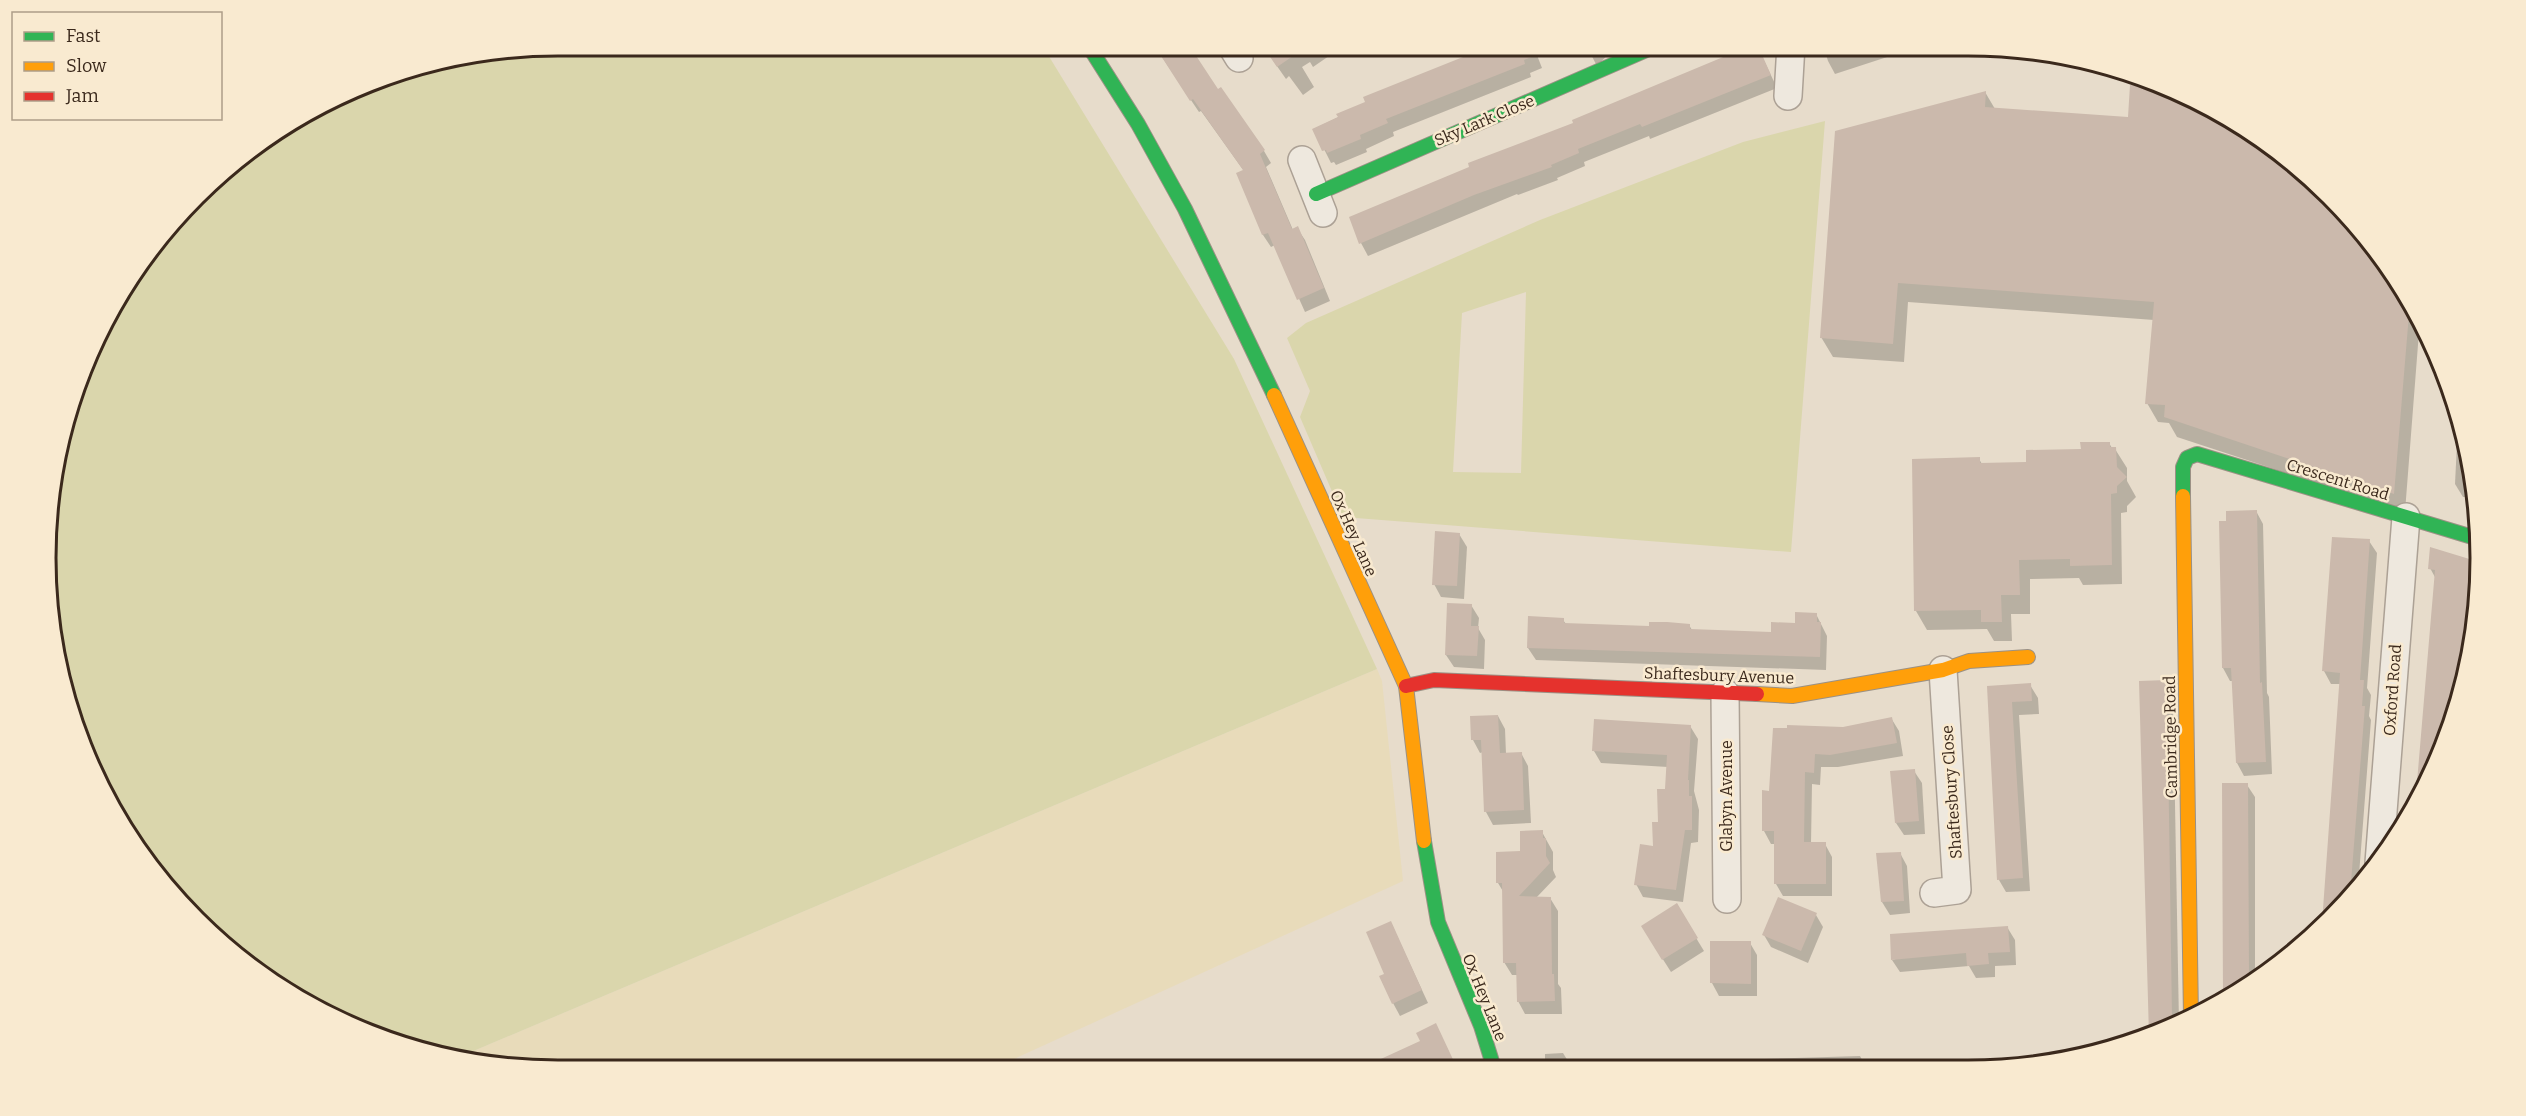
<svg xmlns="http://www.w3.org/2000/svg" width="2526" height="1116" font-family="Bitter,serif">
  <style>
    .farmland { fill: #e8dbba }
    .green { fill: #dad6ac; fill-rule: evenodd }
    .shadow { fill: #0003 }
    .building { fill: #cbb9ac }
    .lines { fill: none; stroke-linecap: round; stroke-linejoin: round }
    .street-casing { stroke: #aca195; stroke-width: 30 }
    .fast-casing { stroke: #9b9185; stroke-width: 16 }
    .slow-casing { stroke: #9b9185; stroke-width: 16 }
    .jam-casing { stroke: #9b9185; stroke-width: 16 }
    .street { stroke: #eee8de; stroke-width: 27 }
    .fast { stroke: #30b455; stroke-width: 14 }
    .slow { stroke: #ff9f0a; stroke-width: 14 }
    .jam { stroke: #e5322d; stroke-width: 14 }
    .labels { text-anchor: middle; stroke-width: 5; stroke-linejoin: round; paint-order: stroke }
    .street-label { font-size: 16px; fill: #3b291c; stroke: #f9ead0 }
    .rim { fill: none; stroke: #3b291c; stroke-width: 3 }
  </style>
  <rect width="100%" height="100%" fill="#e7dccb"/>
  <polygon class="farmland" points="1377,669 1382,681 1403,881 990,1070 558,1071 464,1055"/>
  <g class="green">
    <polygon points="558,45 1042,45 1234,359 1377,669 464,1055 393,1044 302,1002 220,944 114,814 72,723 49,625 55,458 114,302 220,172 301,114 393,72"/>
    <path d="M1825 121 1791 552 1343 517 1300 417 1310 391 1287 338 1306 323 1540 220 1743 142ZM1526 292 1521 473 1453 472 1462 313Z"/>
  </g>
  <g class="shadow">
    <polygon points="1268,45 1345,45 1313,67 1310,62 1302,67 1314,87 1303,95 1289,76 1286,79 1272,59"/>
    <polygon points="1497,45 1533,45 1542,68 1530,73 1531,77 1393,132 1394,136 1366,149 1367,152 1336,165 1334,162 1331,163 1314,129 1367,103 1365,98"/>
    <polygon points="1586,45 1617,45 1597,66"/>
    <polygon points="1823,45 1924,45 1835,74 1828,61"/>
    <polygon points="1759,50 1777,88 1650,139 1649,136 1584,162 1585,166 1557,178 1558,180 1518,195 1517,194 1368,256 1361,243 1351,218"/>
    <polygon points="1162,57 1218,91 1264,151 1271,163 1266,167 1293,230 1297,228 1305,240 1330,301 1305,312 1275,245 1271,247 1263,235 1238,174 1244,171 1201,111 1199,112"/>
    <polygon points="2132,86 2171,89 2225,114 2306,173 2375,246 2420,319 2405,512 2177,437 2169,423 2158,422 2147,403 2154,320 1908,302 1904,362 1833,357 1821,337 1985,92 1995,109 2129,119"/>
    <polygon points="2109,443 2112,448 2115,449 2127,468 2127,481 2136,497 2127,506 2127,512 2121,513 2122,584 2083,585 2079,578 2030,579 2030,614 2011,614 2012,641 1994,641 1987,629 1927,630 1916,611 1913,460 1979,459 1982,464 2028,463"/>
    <polygon points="2457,443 2467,443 2475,497 2463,497 2455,484"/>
    <polygon points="2256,511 2263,524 2267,693 2269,697 2272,774 2244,776 2237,763 2234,681 2230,681 2223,668 2228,522"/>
    <polygon points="1459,534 1467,547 1464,599 1441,597 1434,584"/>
    <polygon points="2369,541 2377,553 2367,688 2371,695 2369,716 2371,720 2358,888 2324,921 2341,684 2331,684 2324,671"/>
    <polygon points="2475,562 2478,569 2477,625 2454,723 2436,579 2430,568"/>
    <polygon points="1471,605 1479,618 1478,628 1485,640 1484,669 1454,667 1446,655"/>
    <polygon points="1816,614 1827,636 1826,670 1536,660 1528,648 1563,620 1566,624 1650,627 1689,625 1692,630 1772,634"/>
    <polygon points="2166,681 2173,694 2179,1024 2165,1032"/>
    <polygon points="2030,685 2038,698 2039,714 2019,715 2030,891 2006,892 1999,880 1988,687"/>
    <polygon points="1498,716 1505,729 1506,754 1521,753 1528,766 1531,823 1493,825 1486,812 1483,752 1480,753 1473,740"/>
    <polygon points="1891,718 1899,731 1903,756 1838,767 1821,767 1820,785 1812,784 1811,844 1825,844 1832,857 1832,896 1783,896 1776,884 1776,844 1771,844 1764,831 1771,792 1843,728"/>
    <polygon points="1690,726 1698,739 1694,791 1699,810 1698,842 1691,843 1683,902 1643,897 1636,884 1655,848 1667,791 1668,767 1601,763 1594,751"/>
    <polygon points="1914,771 1922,783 1925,834 1904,835 1896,823"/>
    <polygon points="2223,785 2247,785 2255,797 2255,979 2224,997"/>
    <polygon points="1542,832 1553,852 1553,870 1556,877 1536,898 1550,898 1558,911 1558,984 1561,988 1562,1014 1525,1014 1518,1001 1518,975 1512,975 1504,962 1504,893 1498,883 1522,852"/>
    <polygon points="1900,853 1907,866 1910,913 1890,915 1882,902"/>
    <polygon points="1676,905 1704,951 1671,972 1650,939"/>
    <polygon points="1816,915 1823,927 1808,963 1771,947 1764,935"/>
    <polygon points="1391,923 1428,1003 1400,1016 1393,1003 1386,975"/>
    <polygon points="2007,927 2015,940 2016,965 1995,966 1995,977 1976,978 1969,966 1900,972 1892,960"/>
    <polygon points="1750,943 1757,955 1757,996 1719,996 1712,983"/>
    <polygon points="2083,1050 2085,1053 2063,1059 2063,1051"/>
    <polygon points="1563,1053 1571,1066 1656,1068 1545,1068 1545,1054"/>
    <polygon points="1860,1056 1866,1067 1727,1067 1733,1067 1733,1060"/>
    <polygon points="2056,1061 2035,1067 1892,1067"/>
  </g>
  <g class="building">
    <polygon points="1154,45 1189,45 1218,89 1221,87 1265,150 1260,154 1292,229 1298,226 1324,288 1297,300 1268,233 1262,235 1236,173 1243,170 1193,99 1190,101"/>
    <polygon points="1262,45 1309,45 1277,67"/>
    <polygon points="1493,45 1559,46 1524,60 1525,64 1386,119 1388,123 1360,135 1361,139 1327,153 1326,150 1322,151 1312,129 1338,117 1336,114 1365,102 1363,97"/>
    <polygon points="1759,48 1771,75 1642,127 1640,124 1578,149 1579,153 1551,165 1552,167 1474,195 1359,244 1349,217 1469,167 1468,163 1573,123 1572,120 1740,50 1742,55"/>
    <polygon points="2130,85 2167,88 2225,114 2307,173 2375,246 2410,302 2394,494 2164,417 2165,405 2145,404 2154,302 1898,283 1893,344 1820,338 1835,131 1986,91 1985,107 2128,117"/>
    <polygon points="2080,442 2110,442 2110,447 2116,447 2117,467 2127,477 2117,486 2117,493 2111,494 2112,565 2070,566 2070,559 2019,560 2020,595 2001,595 2002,622 1981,622 1981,610 1914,611 1912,459 1980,457 1980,463 2026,462 2026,450 2081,449"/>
    <polygon points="2257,510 2260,683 2262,682 2266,762 2236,763 2231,668 2222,668 2219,521 2226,521 2226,511"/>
    <polygon points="1435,531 1460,533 1457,586 1432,585"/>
    <polygon points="2332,537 2370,539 2360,680 2364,680 2362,706 2365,706 2350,895 2322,923 2340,673 2322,671"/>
    <polygon points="2430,547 2476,561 2466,670 2454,723 2416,794 2435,570 2428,569"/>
    <polygon points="1447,603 1472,604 1471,626 1479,626 1477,656 1445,655"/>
    <polygon points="1795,612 1817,613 1817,622 1821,622 1820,657 1527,648 1528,616 1564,618 1564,623 1649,626 1649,622 1667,622 1690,624 1690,629 1771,632 1771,622 1795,623"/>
    <polygon points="2167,680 2172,1017 2175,1026 2165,1032 2149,1036 2139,681"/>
    <polygon points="2031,683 2032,701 2012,702 2023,878 1997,880 1987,686"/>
    <polygon points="1498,715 1500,753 1522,752 1524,810 1484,812 1481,740 1471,740 1470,716"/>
    <polygon points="1892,717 1897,743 1830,755 1815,754 1814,773 1805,772 1804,842 1826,842 1826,884 1774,884 1774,831 1762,831 1762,790 1769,791 1773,728 1787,728 1787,725 1843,727"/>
    <polygon points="1594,719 1691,725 1688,780 1689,780 1689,796 1692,796 1692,830 1685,830 1676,890 1634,885 1640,844 1653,846 1652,822 1658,822 1657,789 1665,789 1667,755 1592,751"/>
    <polygon points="1915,769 1919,821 1895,823 1890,771"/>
    <polygon points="2222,783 2248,783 2249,974 2265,974 2223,998"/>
    <polygon points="1543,830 1543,838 1546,838 1546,856 1550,863 1519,896 1551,897 1552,974 1554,974 1555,1001 1517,1002 1516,963 1503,963 1502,883 1496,883 1496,852 1520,851 1520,831"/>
    <polygon points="1901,852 1904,901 1881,902 1876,853"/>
    <polygon points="1778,897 1817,913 1801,951 1762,935"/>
    <polygon points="1677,903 1698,938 1662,960 1641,926"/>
    <polygon points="1391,921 1422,990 1392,1004 1379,976 1384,974 1366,932"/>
    <polygon points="2008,926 2010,952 1988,953 1989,964 1967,966 1966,953 1891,960 1890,934"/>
    <polygon points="1710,941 1751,941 1751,984 1710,983"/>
    <polygon points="1436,1023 1457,1068 1359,1069 1420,1041 1416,1033"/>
  </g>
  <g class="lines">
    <g class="street-casing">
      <g id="street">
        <polyline points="1231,45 1239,58"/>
        <polyline points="1788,96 1791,45"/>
        <polyline points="1302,160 1323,213"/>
        <polyline points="1725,693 1727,899"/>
        <polyline points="2379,863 2406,517"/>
        <polyline points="1934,893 1957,890 1943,670"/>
      </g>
    </g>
    <g class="fast-casing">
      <g id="fast">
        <polyline points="1088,45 1138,124 1185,209 1274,395"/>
        <polyline points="1316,194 1658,45"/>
        <polyline points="2183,496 2183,467 2187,458 2197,454 2479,539"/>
        <polyline points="1424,841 1438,922 1481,1026 1494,1068"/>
      </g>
    </g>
    <g class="slow-casing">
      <g id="slow">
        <polyline points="1274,395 1406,686 1424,841"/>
        <polyline points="2183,496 2191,1017"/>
        <polyline points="1757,694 1792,696 1943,670 1969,661 2028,657"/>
      </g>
    </g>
    <g class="jam-casing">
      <polyline id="jam" points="1406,686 1434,680 1757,694"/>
    </g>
    <use href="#street" class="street"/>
    <use href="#fast" class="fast"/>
    <use href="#slow" class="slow"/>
    <use href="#jam" class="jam"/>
  </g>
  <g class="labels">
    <g class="street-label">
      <text transform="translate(1484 120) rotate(-23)" y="6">Sky Lark Close</text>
      <text transform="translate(2338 479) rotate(17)" y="6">Crescent Road</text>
      <text transform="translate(1354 533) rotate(66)" y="6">Ox Hey Lane</text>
      <text transform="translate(1719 675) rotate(2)" y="6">Shaftesbury Avenue</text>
      <text transform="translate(2392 690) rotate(-86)" y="6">Oxford Road</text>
      <text transform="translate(2170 737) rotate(-91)" y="6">Cambridge Road</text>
      <text transform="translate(1951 792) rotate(-94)" y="6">Shaftesbury Close</text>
      <text transform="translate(1726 796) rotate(-90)" y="6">Glabyn Avenue</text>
      <text transform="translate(1485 997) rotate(68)" y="6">Ox Hey Lane</text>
    </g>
  </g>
  <path d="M0 0H2526V1116H0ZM558 56H1968A502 502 0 0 1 2470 558V558A502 502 0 0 1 1968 1060H558A502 502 0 0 1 56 558V558A502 502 0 0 1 558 56Z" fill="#f9ead0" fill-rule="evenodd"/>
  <path class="rim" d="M558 56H1968A502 502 0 0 1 2470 558V558A502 502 0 0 1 1968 1060H558A502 502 0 0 1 56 558V558A502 502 0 0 1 558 56Z"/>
  <rect x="12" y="12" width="210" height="108" fill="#f9ead0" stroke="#ad9d88" stroke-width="1.5"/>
  <rect x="24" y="32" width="30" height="9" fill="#30b455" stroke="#ad9d88" stroke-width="1.5"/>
  <text x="66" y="42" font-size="18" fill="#3b291c">Fast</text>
  <rect x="24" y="62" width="30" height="9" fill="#ff9f0a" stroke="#ad9d88" stroke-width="1.5"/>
  <text x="66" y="72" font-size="18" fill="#3b291c">Slow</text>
  <rect x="24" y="92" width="30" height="9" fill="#e5322d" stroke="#ad9d88" stroke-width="1.5"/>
  <text x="66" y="102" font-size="18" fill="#3b291c">Jam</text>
</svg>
